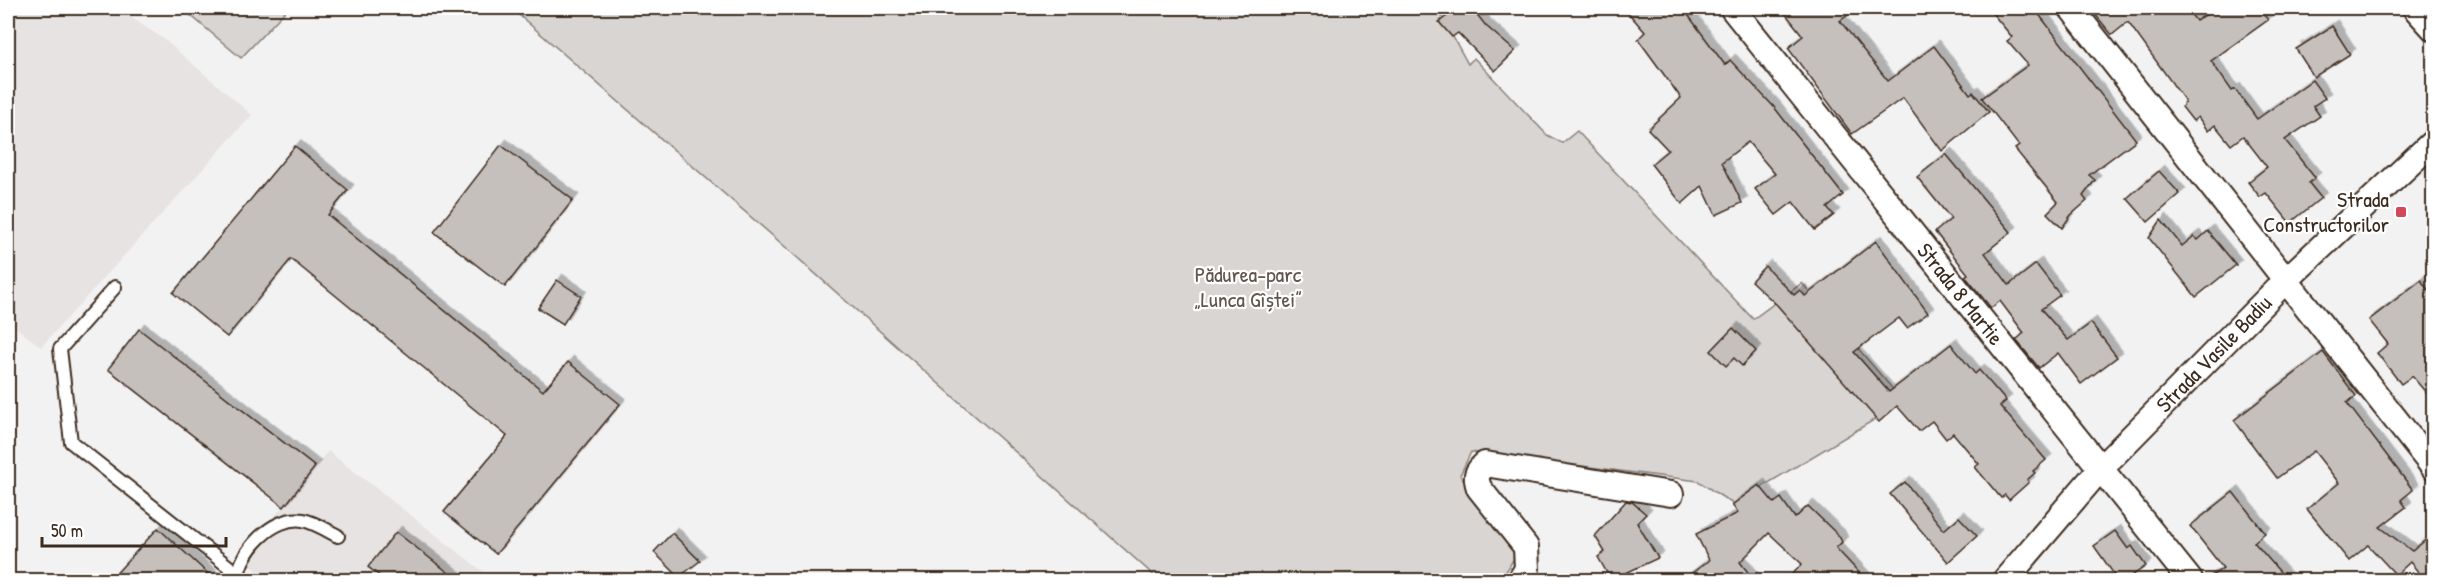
<svg xmlns="http://www.w3.org/2000/svg" width="2441" height="588" font-family="'Patrick Hand',sans-serif">
  <style>
    .built { fill: #e6e3e2 }
    .green { fill: #d8d5d2; stroke: #8a8078; stroke-width: 1.5 }
    .building { fill: #c6c0bd; stroke: #3b2a1e; stroke-width: 1.5; filter: url(#shadow) }
    .lines { fill: none; stroke-linecap: round; stroke-linejoin: round }
    .service-casing { stroke: #3b2a1e; stroke-width: 16 }
    .minor-casing { stroke: #3b2a1e; stroke-width: 28 }
    .service { stroke: #fff; stroke-width: 12 }
    .minor { stroke: #fff; stroke-width: 24 }
    .poi-dot { fill: #d1495b; stroke: #fff; stroke-width: 2 }
    .labels { text-anchor: middle; stroke-width: 4.5; stroke-linejoin: round; paint-order: stroke }
    .poi-label { font-size: 22px; fill: #3b2a1e; stroke: #fff; text-anchor: end }
    .park-label { font-size: 22px; fill: #62554b; stroke: #fff }
    .street-label { font-size: 22px; fill: #3b2a1e; stroke: #fff }
  </style>
  <defs>
    <filter id="shadow"><feDropShadow dx="5.5" dy="-5.5" stdDeviation="0" flood-color="#0004"/></filter>
  </defs>
  <rect width="100%" height="100%" fill="#f3f2f2"/>
  <filter id="ink" filterUnits="userSpaceOnUse"><feTurbulence type="fractalNoise" baseFrequency=".0167" numOctaves="2"/><feDisplacementMap in="SourceGraphic" scale="12" xChannelSelector="R" yChannelSelector="G"/><feConvolveMatrix kernelMatrix="1 2 1 2 8 2 1 2 1" color-interpolation-filters="sRGB"/></filter>
  <g filter="url(#ink)">
    <g class="built">
      <polygon points="8,8 117,8 165,40 252,115 41,347 8,321"/>
      <polygon points="328,451 494,580 268,580 237,553 266,527"/>
    </g>
    <g class="green">
      <polygon points="182,8 288,8 241,58"/>
      <polygon points="511,8 1437,8 1468,64 1474,58 1547,135 1562,143 1577,131 1753,319 1802,283 1904,402 1733,504 1698,481 1471,452 1460,475 1519,550 1501,580 1159,580 782,244"/>
    </g>
    <g class="building">
      <polygon points="1458,8 1472,8 1486,26 1515,51 1495,71 1458,33 1452,37 1439,22"/>
      <polygon points="1624,8 1683,8 1725,65 1730,60 1774,107 1843,195 1827,208 1834,215 1815,230 1793,202 1776,215 1755,189 1775,174 1748,142 1722,162 1742,203 1716,215 1702,186 1682,204 1651,164 1668,150 1648,129 1681,98 1638,39 1645,32"/>
      <polygon points="1781,8 1857,8 1840,21 1888,81 1934,46 1970,94 1973,92 1989,112 1942,151 1903,98 1852,134 1788,48 1803,36"/>
      <polygon points="1988,8 2034,8 2136,140 2089,175 2095,180 2083,196 2087,201 2071,215 2062,228 2047,213 2058,202 2015,149 2019,146 1982,98 2028,65 2007,41 2012,37"/>
      <polygon points="2090,8 2186,8 2196,21 2216,8 2259,8 2268,20 2211,61 2232,91 2235,89 2257,119 2312,80 2325,98 2313,106 2320,116 2285,140 2315,178 2309,183 2321,198 2290,223 2266,193 2260,197 2248,182 2267,167 2243,136 2231,145 2215,125 2208,131 2198,117 2193,121 2182,107 2185,101 2128,22 2112,35"/>
      <polygon points="2332,26 2350,54 2314,77 2296,49"/>
      <polygon points="501,145 573,200 505,287 434,232"/>
      <polygon points="295,146 348,190 328,215 543,391 568,362 620,404 496,554 444,512 507,436 291,259 227,337 173,293"/>
      <polygon points="1946,154 2011,232 1985,253 2009,285 2036,264 2060,295 2041,309 2068,340 2091,323 2117,357 2081,384 2058,353 2039,368 2016,340 2024,333 2000,301 1991,308 1965,276 1968,274 1935,232 1951,219 1917,177"/>
      <polygon points="2159,171 2180,194 2148,222 2127,198"/>
      <polygon points="2161,220 2182,246 2194,236 2198,240 2208,231 2236,265 2196,297 2149,238"/>
      <polygon points="1876,241 1928,313 1907,328 1899,318 1854,352 1889,392 1951,344 1975,374 1979,370 2006,401 2000,406 2046,460 2033,471 2035,473 2027,480 2029,482 2009,500 2005,495 2001,498 1975,467 1979,464 1953,433 1946,439 1932,421 1919,431 1897,406 1879,422 1777,305 1751,281 1765,266 1794,295 1800,290 1805,296"/>
      <polygon points="557,280 581,296 563,324 538,308"/>
      <polygon points="2421,280 2433,297 2433,401 2412,376 2401,384 2377,353 2388,344 2369,320"/>
      <polygon points="1733,328 1756,351 1742,366 1734,358 1726,366 1711,351"/>
      <polygon points="139,329 315,467 284,507 108,369"/>
      <polygon points="2323,352 2356,396 2347,403 2413,490 2401,500 2406,507 2380,527 2412,551 2433,534 2433,580 2425,580 2410,562 2396,575 2368,545 2349,561 2307,509 2339,483 2314,451 2277,478 2234,420"/>
      <polygon points="1905,482 1944,530 1959,517 1977,536 1948,562 1890,494"/>
      <polygon points="1759,485 1774,503 1781,498 1795,518 1808,506 1839,536 1842,542 1836,548 1866,580 1787,580 1802,564 1769,533 1740,562 1754,580 1683,580 1709,560 1696,534 1738,513 1732,505"/>
      <polygon points="2233,492 2265,533 2254,542 2287,580 2206,580 2223,568 2190,526"/>
      <polygon points="1626,501 1632,502 1646,514 1637,523 1658,558 1611,580 1598,557 1605,552 1595,536"/>
      <polygon points="158,528 215,580 110,580"/>
      <polygon points="2115,531 2128,549 2132,546 2146,566 2126,580 2118,580 2094,546"/>
      <polygon points="396,532 458,580 385,580 368,567"/>
      <polygon points="672,533 700,561 679,577 654,552"/>
    </g>
    <g class="lines">
      <g class="service-casing">
        <g id="service">
          <polyline points="115,287 60,349 71,442 238,574"/>
          <path d="M238 579C239 551 274 515 303 520 314 522 328 531 338 536"/>
        </g>
      </g>
      <g class="minor-casing">
        <g id="minor">
          <path id="s1" d="M1732 8 2190 580"/>
          <polyline points="2071,8 2434,468"/>
          <polyline points="2415,8 2434,29"/>
          <path d="M1520 580 1527 569 1526 547 1479 488C1475 476 1476 472 1485 464L1671 494"/>
          <path id="s2" d="M2005 580 2100 469 2285 281 2434 141"/>
        </g>
      </g>
      <use href="#service" class="service"/>
      <use href="#minor" class="minor"/>
    </g>
  </g>
  <rect class="poi-dot" x="2395" y="206" width="12" height="12" rx="3"/>
  <g class="labels">
    <g class="poi-label">
      <text x="2389" y="207">Strada<tspan x="2389" dy="25">Constructorilor</tspan></text>
    </g>
    <g class="park-label">
      <text x="1248" y="282">Pădurea-parc<tspan x="1248" dy="25">„Lunca Gîștei”</tspan></text>
    </g>
    <g class="street-label">
      <text dy="8" stroke="none"><textPath href="#s1" startOffset="366">Strada 8 Martie</textPath></text>
      <text dy="8" stroke="none"><textPath href="#s2" startOffset="308">Strada Vasile Badiu</textPath></text>
    </g>
  </g>
  <rect width="2441" height="588" fill="none" stroke="#fff" stroke-width="30"/>
  <rect x="15" y="15" width="2411" height="558" fill="none" stroke="#3b2a1e" stroke-width="2" filter="url(#ink)"/>
  <path d="M42 537v9h184v-9" fill="none" stroke="#3b2a1e" stroke-width="3"/>
  <text x="51" y="537" font-size="18" fill="#3b2a1e" stroke="#ffffff" stroke-width="4.5" paint-order="stroke">50 m</text>
</svg>
